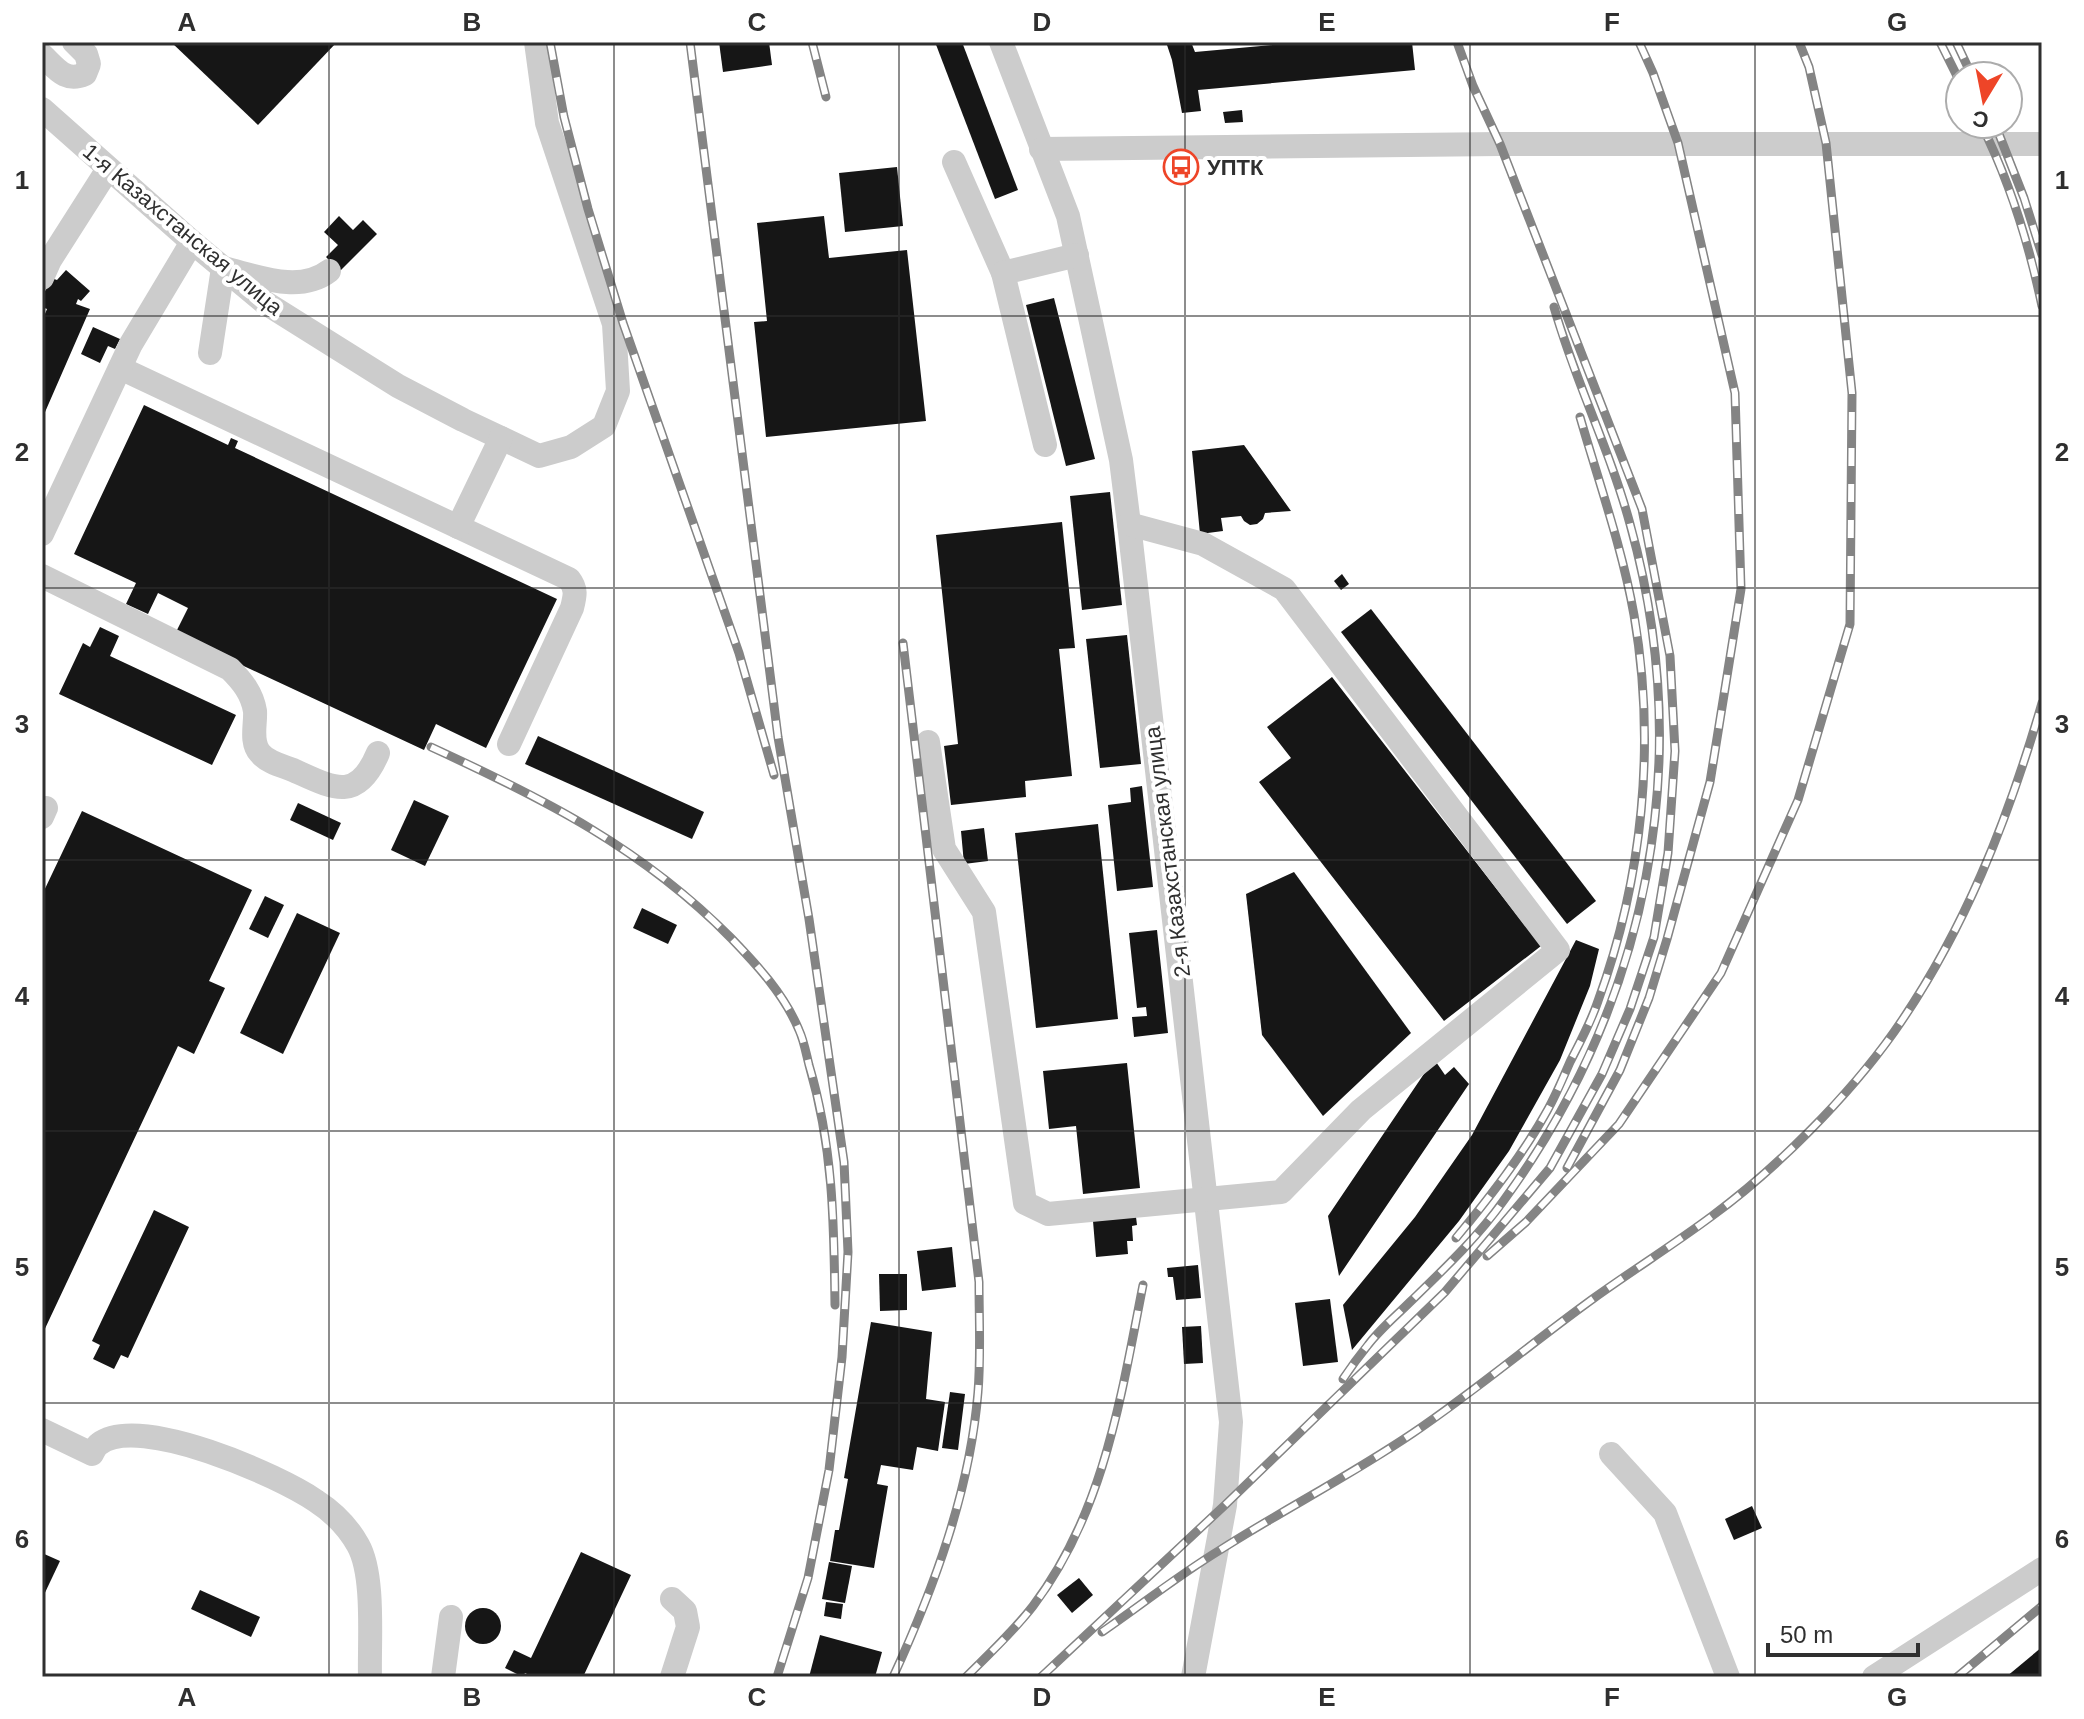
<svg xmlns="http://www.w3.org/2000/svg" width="2084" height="1719" font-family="Helvetica,sans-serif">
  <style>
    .building { fill: #161616 }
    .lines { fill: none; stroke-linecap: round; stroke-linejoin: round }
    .minor { stroke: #ccc; stroke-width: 24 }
    .rail-casing { stroke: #848484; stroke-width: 9 }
    .rail { stroke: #fff; stroke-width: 6; stroke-dasharray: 18; stroke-linecap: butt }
    .grid { fill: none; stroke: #2f2f2f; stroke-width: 2; stroke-opacity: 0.55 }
    .labels { text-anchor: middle; stroke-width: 8; stroke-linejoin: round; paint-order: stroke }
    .poi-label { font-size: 22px; font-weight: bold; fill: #2f2f2f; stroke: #fff; text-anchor: start }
    .street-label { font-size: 22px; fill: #2f2f2f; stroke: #fff }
    .neatline { fill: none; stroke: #2f2f2f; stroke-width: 3 }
    .grid-label { font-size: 26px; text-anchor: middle; font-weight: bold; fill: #2f2f2f }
  </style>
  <rect width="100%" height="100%" fill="#fff"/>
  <g class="building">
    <polygon points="171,42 337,42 258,125"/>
    <polygon points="719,42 769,42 772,65 723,72"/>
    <polygon points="935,42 962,42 1018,190 995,199"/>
    <polygon points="1166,42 1191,42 1195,52 1305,42 1412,42 1415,70 1198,90 1201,111 1182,113 1172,60"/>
    <polygon points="1242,110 1243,122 1225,123 1223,112"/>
    <polygon points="897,167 903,226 845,232 839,173"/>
    <polygon points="339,216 353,230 363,220 377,234 340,271 326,257 338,245 324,232"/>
    <polygon points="824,216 829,258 907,250 926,421 766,437 754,322 767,321 757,223"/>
    <polygon points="66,270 90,291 81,301 78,299 76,304 90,309 42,419 42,321 47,309 42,307 42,298 51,278 57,280"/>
    <polygon points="1054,298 1095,459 1066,466 1026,305"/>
    <polygon points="93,327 120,339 115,349 108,346 100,363 81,354"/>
    <polygon points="144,405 228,445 231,438 238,441 235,448 557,599 486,748 436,724 424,750 175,634 188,608 158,593 148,614 126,604 136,583 74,554"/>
    <polygon points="1244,445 1291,511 1265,513 1263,519 1257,524 1250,525 1244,521 1241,516 1221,518 1223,531 1200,534 1192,451"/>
    <polygon points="1110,492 1122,605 1082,610 1070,496"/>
    <polygon points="1062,522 1075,648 1059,649 1072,776 1025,781 1026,797 951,805 944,746 958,744 936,535"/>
    <polygon points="1342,574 1349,584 1341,590 1334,581"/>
    <polygon points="1371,609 1596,901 1567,924 1341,632"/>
    <polygon points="100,627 119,636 110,656 236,715 212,765 59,694 83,643 90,647"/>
    <polygon points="1127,635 1141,764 1100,768 1086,639"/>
    <polygon points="1332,677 1541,946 1444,1021 1259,782 1291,758 1267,727"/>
    <polygon points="538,736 704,812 692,839 525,764"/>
    <polygon points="1142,786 1153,887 1117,891 1108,805 1131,802 1130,788"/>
    <polygon points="414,800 449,816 425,866 391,850"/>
    <polygon points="298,803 341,823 333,840 290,820"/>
    <polygon points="82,811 252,890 209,981 225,988 194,1054 178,1046 42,1335 42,895"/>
    <polygon points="1098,824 1118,1019 1036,1028 1015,833"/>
    <polygon points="984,828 988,861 964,864 961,831"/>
    <polygon points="1294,872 1411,1033 1323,1116 1262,1035 1246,894"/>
    <polygon points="265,896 284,905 268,938 249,929"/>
    <polygon points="642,908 677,925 668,944 633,928"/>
    <polygon points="297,913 340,933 283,1054 240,1033"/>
    <polygon points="1157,930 1168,1033 1134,1037 1132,1017 1147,1016 1146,1007 1137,1008 1129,933"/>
    <polygon points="1576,940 1599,949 1590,986 1560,1060 1509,1151 1459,1221 1352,1350 1343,1305 1415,1217 1472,1135"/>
    <polygon points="1434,1059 1445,1075 1454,1067 1469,1084 1339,1276 1328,1216"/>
    <polygon points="1127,1063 1140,1188 1083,1194 1076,1126 1049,1129 1043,1071"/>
    <polygon points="154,1210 189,1227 128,1358 121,1355 114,1369 93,1359 100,1345 92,1341"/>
    <polygon points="1136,1217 1137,1225 1132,1226 1133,1241 1127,1241 1128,1254 1096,1257 1093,1221"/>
    <polygon points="952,1247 956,1287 922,1291 917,1251"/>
    <polygon points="1198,1265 1201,1298 1176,1300 1173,1277 1168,1277 1167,1268"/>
    <polygon points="879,1274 907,1274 907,1310 880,1311"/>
    <polygon points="1330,1299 1338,1362 1303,1366 1295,1303"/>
    <polygon points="871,1322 932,1332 926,1399 945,1402 938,1451 917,1447 913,1470 881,1465 877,1484 888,1486 874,1568 830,1561 835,1530 839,1530 848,1479 844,1478"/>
    <polygon points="1201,1326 1203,1363 1184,1364 1182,1327"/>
    <polygon points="950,1392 965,1394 958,1450 942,1448"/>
    <polygon points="1752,1506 1762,1528 1734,1540 1725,1519"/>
    <polygon points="581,1552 631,1575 583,1677 533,1677 525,1673 523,1677 505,1668 514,1650 531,1658"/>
    <polygon points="42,1553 60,1561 42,1599"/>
    <polygon points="829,1562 852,1566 845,1603 822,1599"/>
    <polygon points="1079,1578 1093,1595 1072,1613 1057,1595"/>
    <polygon points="200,1590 260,1617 251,1637 191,1609"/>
    <polygon points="826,1602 843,1604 841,1619 824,1616"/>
    <circle cx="483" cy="1626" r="18"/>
    <polygon points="820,1635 882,1652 875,1677 809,1677"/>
    <polygon points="2042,1647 2042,1673 2038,1677 2006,1677"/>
  </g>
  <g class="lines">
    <g class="minor">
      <polyline points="1001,42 1068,216 1121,460 1129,524 1231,1422 1225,1505 1193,1677"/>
      <path d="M42 55C56 68 65 83 85 74L89 64 86 54 74 42"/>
      <polyline points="42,109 192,242 264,302 398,386 463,420 539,456 571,447 604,426 618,391 614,324 547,123 536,42"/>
      <polyline points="1041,149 1500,144 2042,144"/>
      <polyline points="954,162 1003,273"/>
      <polyline points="42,278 50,260 108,169"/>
      <path d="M210 353 223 268C257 276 299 294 329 271"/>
      <path d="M120 368 569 579C577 589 575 596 572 608L509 744"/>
      <polyline points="1045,445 1003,273 1077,255"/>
      <polyline points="458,527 501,438"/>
      <polyline points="42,534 131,344 192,242"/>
      <path d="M42 576 230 669C242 681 252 693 255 711 256 724 250 742 260 753 267 762 283 766 293 770 333 788 357 803 378 753"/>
      <polyline points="928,742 944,849 984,912 1025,1203 1048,1214 1281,1192 1361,1110 1558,950 1284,589 1203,544 1129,524"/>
      <polyline points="42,817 46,808"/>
      <path d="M42 1430 92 1454C94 1450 96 1446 99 1444 139 1413 280 1476 316 1501 333 1512 348 1527 358 1545 375 1575 369 1642 370 1677"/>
      <polyline points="1611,1454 1665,1513 1728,1677"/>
      <polyline points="443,1677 451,1617"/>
      <polyline points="672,1677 688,1627 685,1611 672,1599"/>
      <polyline points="1874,1677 2042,1569"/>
    </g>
    <g class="rail-casing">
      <g id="rail">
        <polyline points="550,42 564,117 588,209 623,323 739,653 774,775"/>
        <polyline points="690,42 778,737 809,919 844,1162 848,1252 842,1357 829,1470 808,1578 777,1677"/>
        <polyline points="812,42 826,97"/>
        <polyline points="1940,42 1960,82"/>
        <polyline points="1956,42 1972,76"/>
        <path d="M1981 124C2009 180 2029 244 2042 306"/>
        <polyline points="1995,124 2024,198 2042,255"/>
        <path d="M431 747C544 799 642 848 731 938 757 965 784 994 799 1030 804 1041 806 1053 809 1065 833 1146 834 1221 835 1305"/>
        <polyline points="1567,1168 1620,1070 1649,998 1667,939 1710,782 1741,589 1735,393 1678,143 1653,73 1639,42"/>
        <path d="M1456 1238C1489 1198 1522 1156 1547 1111 1556 1095 1563 1078 1570 1062 1580 1042 1591 1022 1598 1001 1643 878 1656 744 1634 615 1622 547 1599 483 1580 417"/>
        <polyline points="1487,1256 1526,1222 1619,1124 1721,973 1798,800 1850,624 1852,393 1826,143 1809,67 1799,42"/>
        <path d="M1343 1379C1351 1367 1359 1356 1368 1345 1380 1329 1396 1316 1410 1302 1443 1270 1478 1237 1504 1200 1649 1001 1696 761 1630 524 1610 450 1575 381 1554 307"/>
        <path d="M1102 1632C1141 1605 1179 1575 1220 1550 1283 1510 1351 1475 1413 1433 1475 1391 1533 1342 1594 1298 1633 1270 1673 1245 1712 1216 1776 1169 1848 1097 1894 1032 1964 932 2008 820 2042 703"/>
        <path d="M893 1677C934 1588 970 1491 978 1392 981 1356 979 1319 979 1282L903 643"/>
        <path d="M966 1677C989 1654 1013 1632 1033 1606 1104 1512 1121 1397 1143 1285"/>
        <polyline points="1041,1677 1225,1505 1445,1292 1550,1168 1602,1074 1630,1009 1654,937 1668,853 1675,751 1670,656 1642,509 1500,144 1473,86 1457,42"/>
        <polyline points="1957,1677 2042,1606"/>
      </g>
    </g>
    <use href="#rail" class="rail"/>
  </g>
  <path class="grid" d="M329 42V1677M614 42V1677M899 42V1677M1185 42V1677M1470 42V1677M1755 42V1677M42 316H2042M42 588H2042M42 860H2042M42 1131H2042M42 1403H2042"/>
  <defs>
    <g id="bus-ring" transform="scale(1.8)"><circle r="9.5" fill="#fff" stroke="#ee4528" stroke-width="1.5"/><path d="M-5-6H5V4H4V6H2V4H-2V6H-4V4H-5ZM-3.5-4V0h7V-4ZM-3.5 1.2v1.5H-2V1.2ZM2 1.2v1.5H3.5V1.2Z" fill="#ee4528"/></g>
  </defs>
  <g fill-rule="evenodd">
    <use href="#bus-ring" x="1181" y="167"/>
  </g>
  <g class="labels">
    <g class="poi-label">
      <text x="1207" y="175">УПТК</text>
    </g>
    <g class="street-label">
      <text transform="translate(183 229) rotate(40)" y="8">1-я Казахстанская улица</text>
      <text transform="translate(1167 852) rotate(-97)" y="8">2-я Казахстанская улица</text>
    </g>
  </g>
  <rect width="2084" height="1719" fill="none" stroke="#ffffff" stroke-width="88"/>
  <g transform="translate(1984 100) rotate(190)"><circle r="38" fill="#ffffff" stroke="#acacac" stroke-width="2"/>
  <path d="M0-6L14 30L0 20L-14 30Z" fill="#ee4528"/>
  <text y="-12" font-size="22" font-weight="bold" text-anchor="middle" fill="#2f2f2f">С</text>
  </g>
  <path d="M1768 1643v12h150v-12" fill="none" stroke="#2f2f2f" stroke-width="4"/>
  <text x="1780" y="1643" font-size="24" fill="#2f2f2f" stroke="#ffffff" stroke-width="6" paint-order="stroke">50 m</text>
  <rect x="44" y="44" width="1996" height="1631" class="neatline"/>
  <g class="grid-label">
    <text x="187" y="31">A</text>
    <text x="472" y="31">B</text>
    <text x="757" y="31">C</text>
    <text x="1042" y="31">D</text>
    <text x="1327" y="31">E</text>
    <text x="1612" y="31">F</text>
    <text x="1897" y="31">G</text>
    <text x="22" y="189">1</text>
    <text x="2062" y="189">1</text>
    <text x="22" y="461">2</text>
    <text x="2062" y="461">2</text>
    <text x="22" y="733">3</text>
    <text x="2062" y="733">3</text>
    <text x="22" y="1005">4</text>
    <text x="2062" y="1005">4</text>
    <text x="22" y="1276">5</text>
    <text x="2062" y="1276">5</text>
    <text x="22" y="1548">6</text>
    <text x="2062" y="1548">6</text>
    <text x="187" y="1706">A</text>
    <text x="472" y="1706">B</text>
    <text x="757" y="1706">C</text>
    <text x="1042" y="1706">D</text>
    <text x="1327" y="1706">E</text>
    <text x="1612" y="1706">F</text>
    <text x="1897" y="1706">G</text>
  </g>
</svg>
